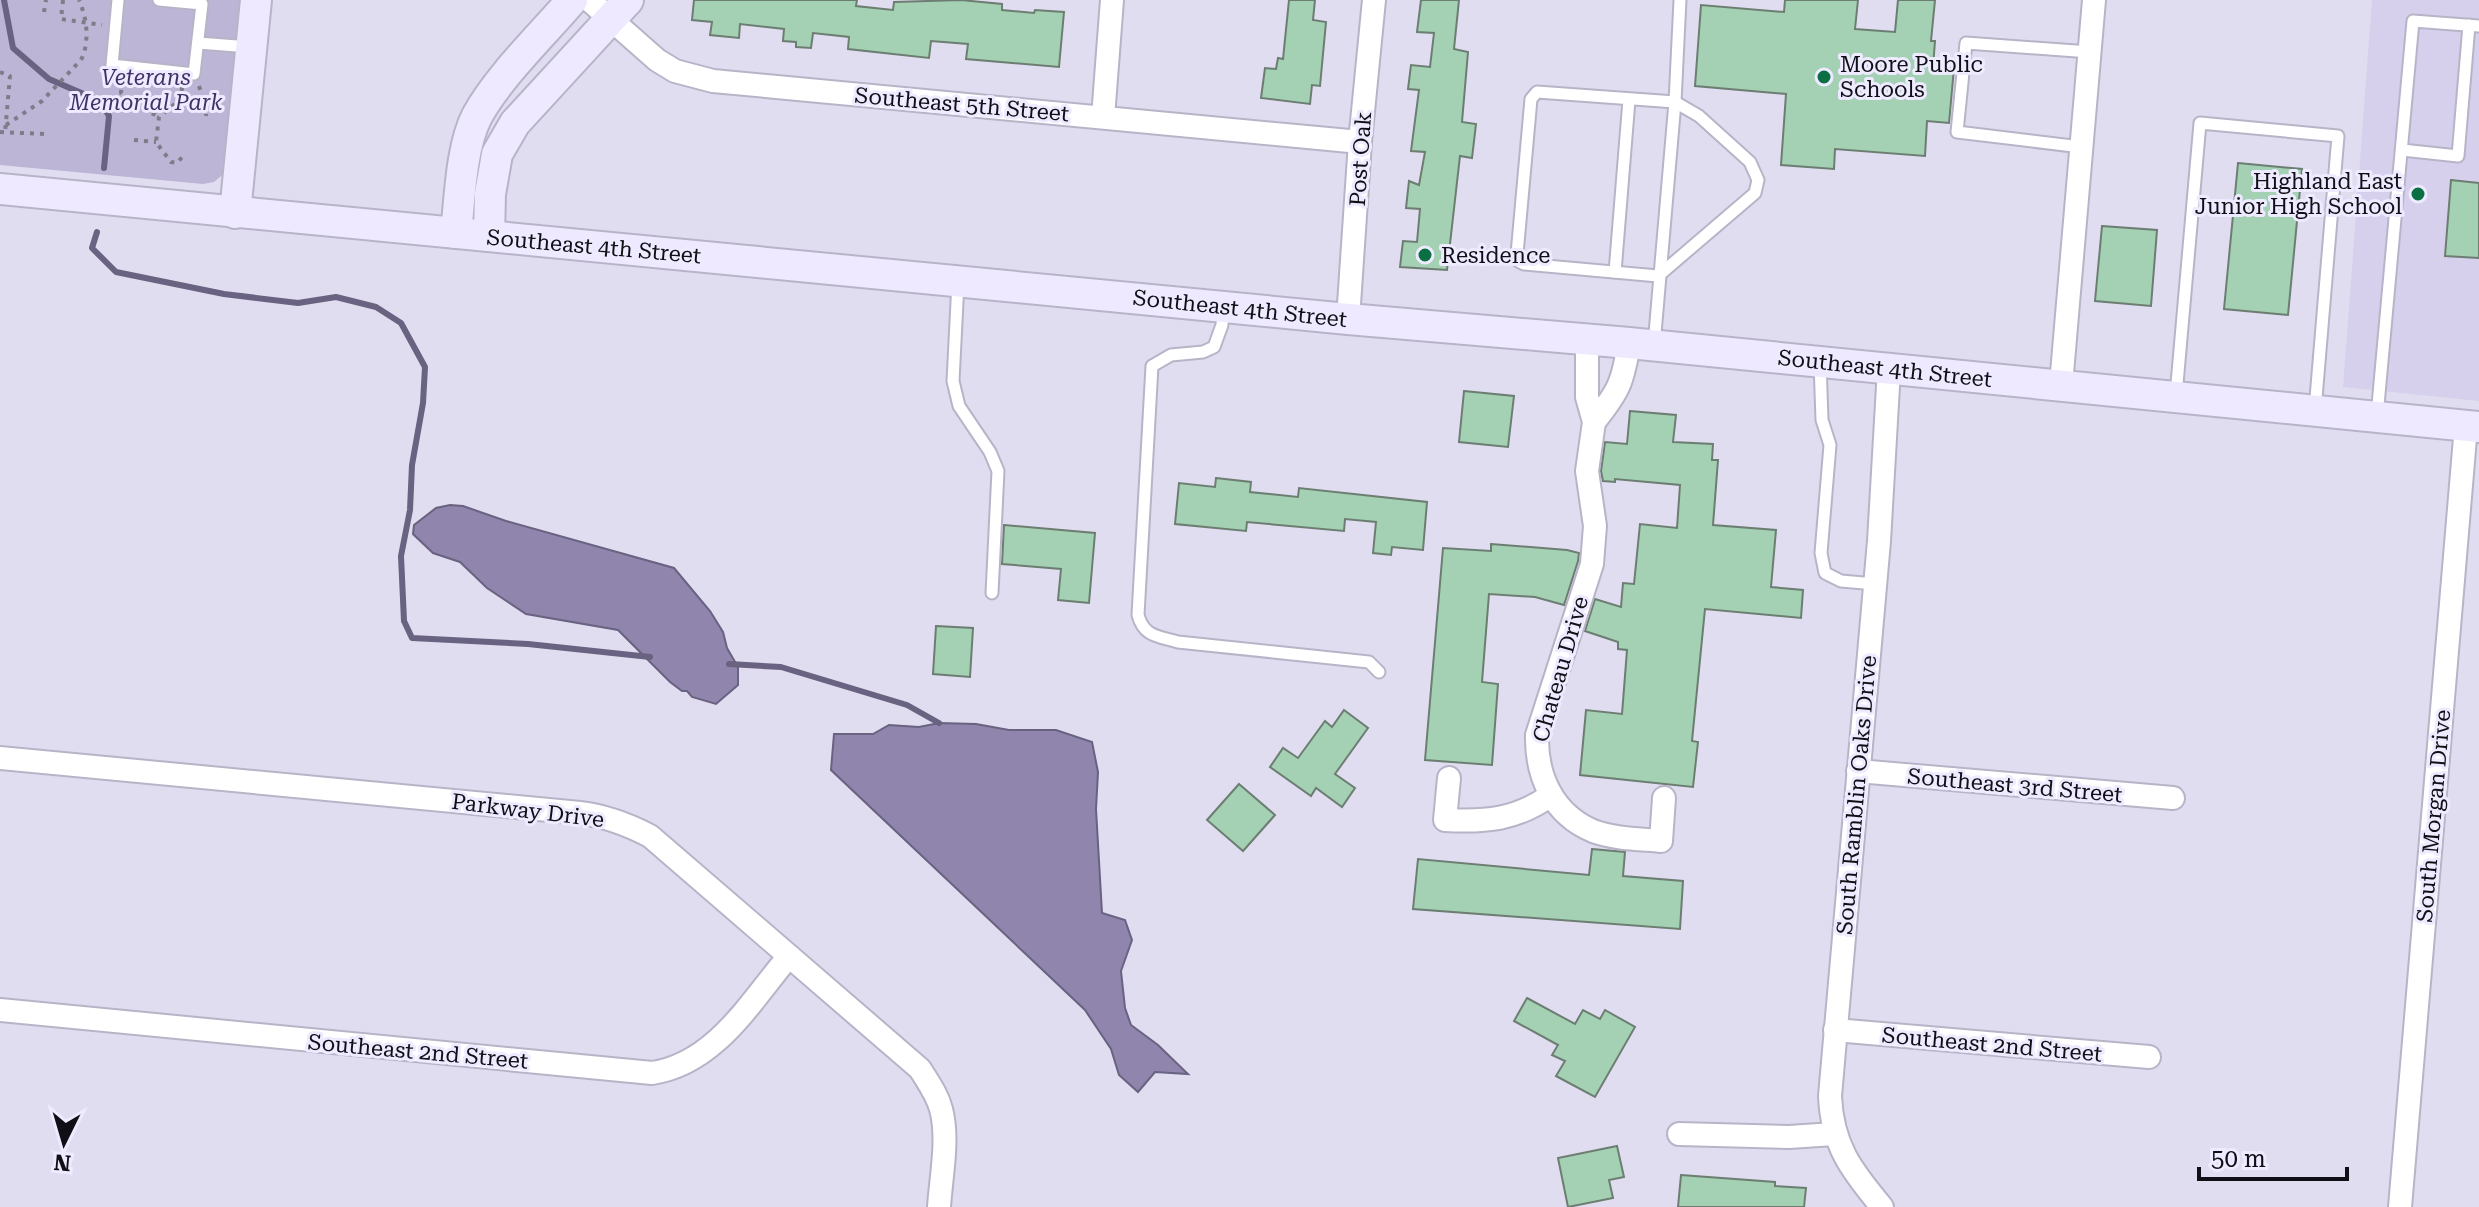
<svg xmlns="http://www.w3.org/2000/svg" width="2479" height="1207" font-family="'Roboto Serif',serif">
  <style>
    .built { fill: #d6d0ec }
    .green { fill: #bcb5d5 }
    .water { fill: #8f85ad; stroke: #696280; stroke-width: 2 }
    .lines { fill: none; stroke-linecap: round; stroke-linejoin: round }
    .stream { stroke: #696280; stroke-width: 6 }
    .building { fill: #a4d0b4; stroke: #6c7e72; stroke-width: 2 }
    .lane-casing { stroke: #b8b4c8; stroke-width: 15 }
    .street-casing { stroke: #b8b4c8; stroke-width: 26 }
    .secondary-casing { stroke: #b8b4c8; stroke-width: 34 }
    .path { stroke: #7f7c8a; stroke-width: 4; stroke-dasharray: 4 6; stroke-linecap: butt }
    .lane { stroke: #fff; stroke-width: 11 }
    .street { stroke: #fff; stroke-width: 22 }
    .secondary { stroke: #eee9ff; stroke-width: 30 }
    .poi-dot { fill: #0c6e43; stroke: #eeeaff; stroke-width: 3 }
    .labels { text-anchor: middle; stroke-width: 6; stroke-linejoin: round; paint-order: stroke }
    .poi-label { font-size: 22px; fill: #110f16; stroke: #eeeaff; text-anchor: start }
    .park-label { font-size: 22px; font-style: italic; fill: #413166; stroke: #eeeaff }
    .street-label { font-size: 22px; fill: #110f16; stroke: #eeeaff }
  </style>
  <rect width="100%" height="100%" fill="#e1ddf1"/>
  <polygon class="built" points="2372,0 2479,0 2479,401 2343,387"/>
  <polygon class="green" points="0,0 245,0 226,172 214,182 203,184 0,165"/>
  <g class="water">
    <polygon points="450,505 463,506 506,521 674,568 710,611 723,632 727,648 738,667 738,685 716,704 692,697 687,691 682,691 670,682 618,630 526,614 487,588 460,562 433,553 413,534 414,525 436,508"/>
    <polygon points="939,723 976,724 1009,730 1056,730 1092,742 1098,772 1096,809 1102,913 1125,920 1132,940 1121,971 1125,1008 1131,1025 1158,1045 1188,1074 1155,1072 1138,1092 1119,1075 1111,1049 1085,1010 831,770 834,734 873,734 889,725 919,727"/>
  </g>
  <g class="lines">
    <g class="stream">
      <polyline points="4,0 13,48 49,79 100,101 109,116 104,168"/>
      <polyline points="97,232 92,248 116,272 224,294 298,303 336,297 376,307 401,323 425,367 423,403 412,465 410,510 401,556 404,621 412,638 528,644 650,657"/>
      <polyline points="729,664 781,667 907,705 939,723"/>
    </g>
  </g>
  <g class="building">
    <polygon points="694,0 857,0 856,6 893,10 894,2 961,0 1002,4 1002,10 1034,13 1035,10 1064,12 1059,67 966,59 968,44 931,41 929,58 848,49 849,37 813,33 811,48 796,47 796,42 783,41 784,29 740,24 739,38 710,35 712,22 692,20"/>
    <polygon points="1289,0 1315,0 1313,20 1326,22 1320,86 1312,85 1310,104 1261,98 1265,68 1276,69 1278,58 1283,59"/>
    <polygon points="1421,0 1459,0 1454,49 1468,52 1462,122 1476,124 1472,158 1460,156 1447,270 1400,267 1403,241 1417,242 1420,209 1406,208 1409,181 1419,185 1425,152 1411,151 1419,90 1408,89 1411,65 1430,67 1434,33 1417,32"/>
    <polygon points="1785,0 1858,0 1855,29 1895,32 1898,0 1935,0 1931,41 1935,41 1933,67 1954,68 1949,123 1927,121 1925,156 1835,149 1834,169 1781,165 1786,94 1695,86 1701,5 1784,12"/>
    <polygon points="2238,163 2302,169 2288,315 2224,309"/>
    <polygon points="2451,180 2479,183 2479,258 2445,256"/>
    <polygon points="2102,226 2157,230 2151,306 2095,301"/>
    <polygon points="1464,391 1514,396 1508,447 1459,442"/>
    <polygon points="1630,411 1676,415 1673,442 1713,444 1712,460 1718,460 1713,525 1776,530 1771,587 1803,590 1801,618 1705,609 1692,741 1698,742 1693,787 1580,775 1586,710 1622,714 1627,650 1618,649 1618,642 1585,631 1595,599 1621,607 1623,583 1634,584 1640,524 1677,528 1680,485 1615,479 1615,482 1603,481 1601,471 1605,442 1627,444"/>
    <polygon points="1216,478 1251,482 1250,492 1298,497 1299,488 1427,502 1423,550 1392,547 1391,555 1373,553 1376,522 1345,519 1344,531 1247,522 1246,531 1175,524 1179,483 1215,487"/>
    <polygon points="1004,525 1095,533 1089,603 1058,600 1061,569 1002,564"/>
    <polygon points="1491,544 1567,550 1579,553 1578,561 1564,605 1535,597 1489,594 1482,682 1498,684 1492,765 1425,760 1443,548 1491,551"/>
    <polygon points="936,626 973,628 970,677 933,674"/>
    <polygon points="1344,710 1368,728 1335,774 1355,788 1342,807 1316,788 1311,796 1270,767 1283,748 1298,758 1325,721 1332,727"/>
    <polygon points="1239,784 1275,815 1243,851 1207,820"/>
    <polygon points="1592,849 1625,852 1623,876 1683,881 1680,929 1413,909 1418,859 1589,875"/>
    <polygon points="1527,998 1575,1024 1583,1010 1600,1019 1605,1010 1635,1027 1595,1097 1556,1076 1565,1061 1552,1055 1558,1045 1514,1021"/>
    <polygon points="1617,1146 1624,1177 1609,1180 1613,1198 1568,1207 1558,1158"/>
    <polygon points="1681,1175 1775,1182 1775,1186 1806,1188 1804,1207 1678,1207"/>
  </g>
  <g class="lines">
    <g class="lane-casing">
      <g id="lane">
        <polyline points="118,0 112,65 194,74 202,4 159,0"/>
        <polyline points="198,43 250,47"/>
        <polygon points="1537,92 1675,102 1699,116 1750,162 1758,180 1755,193 1658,276 1524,264 1518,261 1517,254 1531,99"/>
        <polyline points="2081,147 1957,132 1966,43 2090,52"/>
        <polyline points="2402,150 2458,156 2469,25"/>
        <polyline points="1615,272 1629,100"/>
        <polyline points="958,282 953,381 959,406 990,452 998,471 992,593"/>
        <path d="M1223 308 1222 325 1214 347 1203 352 1171 355 1152 366 1138 615C1144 637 1158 636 1178 642L1369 662 1379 672"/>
        <polyline points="1654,345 1675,102 1680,0"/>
        <polyline points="1820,362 1822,420 1830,445 1821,553 1825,573 1841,581 1875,584"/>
        <polyline points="2176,395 2200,123 2338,136 2315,410"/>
        <polyline points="2377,416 2413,21 2479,26"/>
      </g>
    </g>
    <g class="street-casing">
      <g id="street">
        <polyline points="589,0 657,60 675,71 713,81 1360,142"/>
        <polyline points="1103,117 1112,0"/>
        <polyline points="1348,319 1360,142 1374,0"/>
        <path d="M1587 339V397L1594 422 1587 471 1595 526 1592 564 1537 735C1536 776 1553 814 1593 831 1614 839 1640 839 1661 841L1664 798"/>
        <polyline points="2061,385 2094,0"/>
        <path d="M1594 422C1619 391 1623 382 1629 343"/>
        <path d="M0 758 580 813C606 816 627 824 650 836L920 1069C928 1082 937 1094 941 1109 949 1139 941 1176 939 1207"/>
        <polyline points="1858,771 2173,798"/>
        <path d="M1449 778 1445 820C1486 822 1516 820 1551 795"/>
        <path d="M0 1010 652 1073C715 1064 751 1001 789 956"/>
        <polyline points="1835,1030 2149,1057"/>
        <polyline points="1679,1134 1789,1137 1834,1134"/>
        <path d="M1882 1207C1851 1170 1832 1145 1830 1096L1879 541 1889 369"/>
        <polyline points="2400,1207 2466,426"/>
      </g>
    </g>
    <g class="secondary-casing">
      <g id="secondary">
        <polyline points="0,189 1348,319 1629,343 2479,427"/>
        <polyline points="235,213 256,0"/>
        <path d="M456 233C460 198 461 147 477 116 498 77 543 34 572 0"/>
        <polyline points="489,236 490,194 497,154 515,123 628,0"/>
      </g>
    </g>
    <g class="path">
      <polyline points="63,0 61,19 102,25"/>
      <polyline points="44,12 46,0"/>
      <polyline points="0,72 10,76 5,133"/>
      <polyline points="122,80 121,93 137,105 159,117"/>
      <polyline points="199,86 203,98 207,103 206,116"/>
      <polyline points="182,87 181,99 159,117 156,142 171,162 177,163 184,155"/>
      <path d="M6 125 42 101 81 60C90 42 87 18 79 0"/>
      <polyline points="0,132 44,134"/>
      <polyline points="134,140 156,142"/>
    </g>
    <use href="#lane" class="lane"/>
    <use href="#street" class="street"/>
    <use href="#secondary" class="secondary"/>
  </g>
  <g class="poi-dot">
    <circle cx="1824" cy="77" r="8"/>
    <circle cx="2418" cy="194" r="8"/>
    <circle cx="1425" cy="255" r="8"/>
  </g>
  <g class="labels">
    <g class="poi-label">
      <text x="1840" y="72">Moore Public<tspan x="1840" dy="25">Schools</tspan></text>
      <text x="2402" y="189" text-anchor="end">Highland East<tspan x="2402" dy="25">Junior High School</tspan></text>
      <text x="1441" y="263">Residence</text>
    </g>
    <g class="park-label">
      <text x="146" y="85">Veterans<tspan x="146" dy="25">Memorial Park</tspan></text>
    </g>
    <g class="street-label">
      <text transform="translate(962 104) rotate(5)" y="8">Southeast 5th Street</text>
      <text transform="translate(1360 159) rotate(-86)" y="8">Post Oak</text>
      <text transform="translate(594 246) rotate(5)" y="8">Southeast 4th Street</text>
      <text transform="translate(1240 308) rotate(6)" y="8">Southeast 4th Street</text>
      <text transform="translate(1885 368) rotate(6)" y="8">Southeast 4th Street</text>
      <text transform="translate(1560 669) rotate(-74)" y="8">Chateau Drive</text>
      <text transform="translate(2015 785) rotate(5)" y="8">Southeast 3rd Street</text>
      <text transform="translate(1856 795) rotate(-85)" y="8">South Ramblin Oaks Drive</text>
      <text transform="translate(528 810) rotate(7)" y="8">Parkway Drive</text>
      <text transform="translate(2433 816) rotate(-85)" y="8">South Morgan Drive</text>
      <text transform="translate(1992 1044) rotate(5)" y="8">Southeast 2nd Street</text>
      <text transform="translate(418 1051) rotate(5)" y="8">Southeast 2nd Street</text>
    </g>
  </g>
  <g transform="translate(64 1143) rotate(185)" stroke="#eeeaff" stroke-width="6" paint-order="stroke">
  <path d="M0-6L14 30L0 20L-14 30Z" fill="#110f16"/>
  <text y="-12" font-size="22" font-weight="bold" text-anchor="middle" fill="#110f16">N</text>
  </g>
  <path d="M2199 1167v12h148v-12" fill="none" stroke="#110f16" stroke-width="4"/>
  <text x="2211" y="1167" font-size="24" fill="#110f16" stroke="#eeeaff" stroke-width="6" paint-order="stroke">50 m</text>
</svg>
